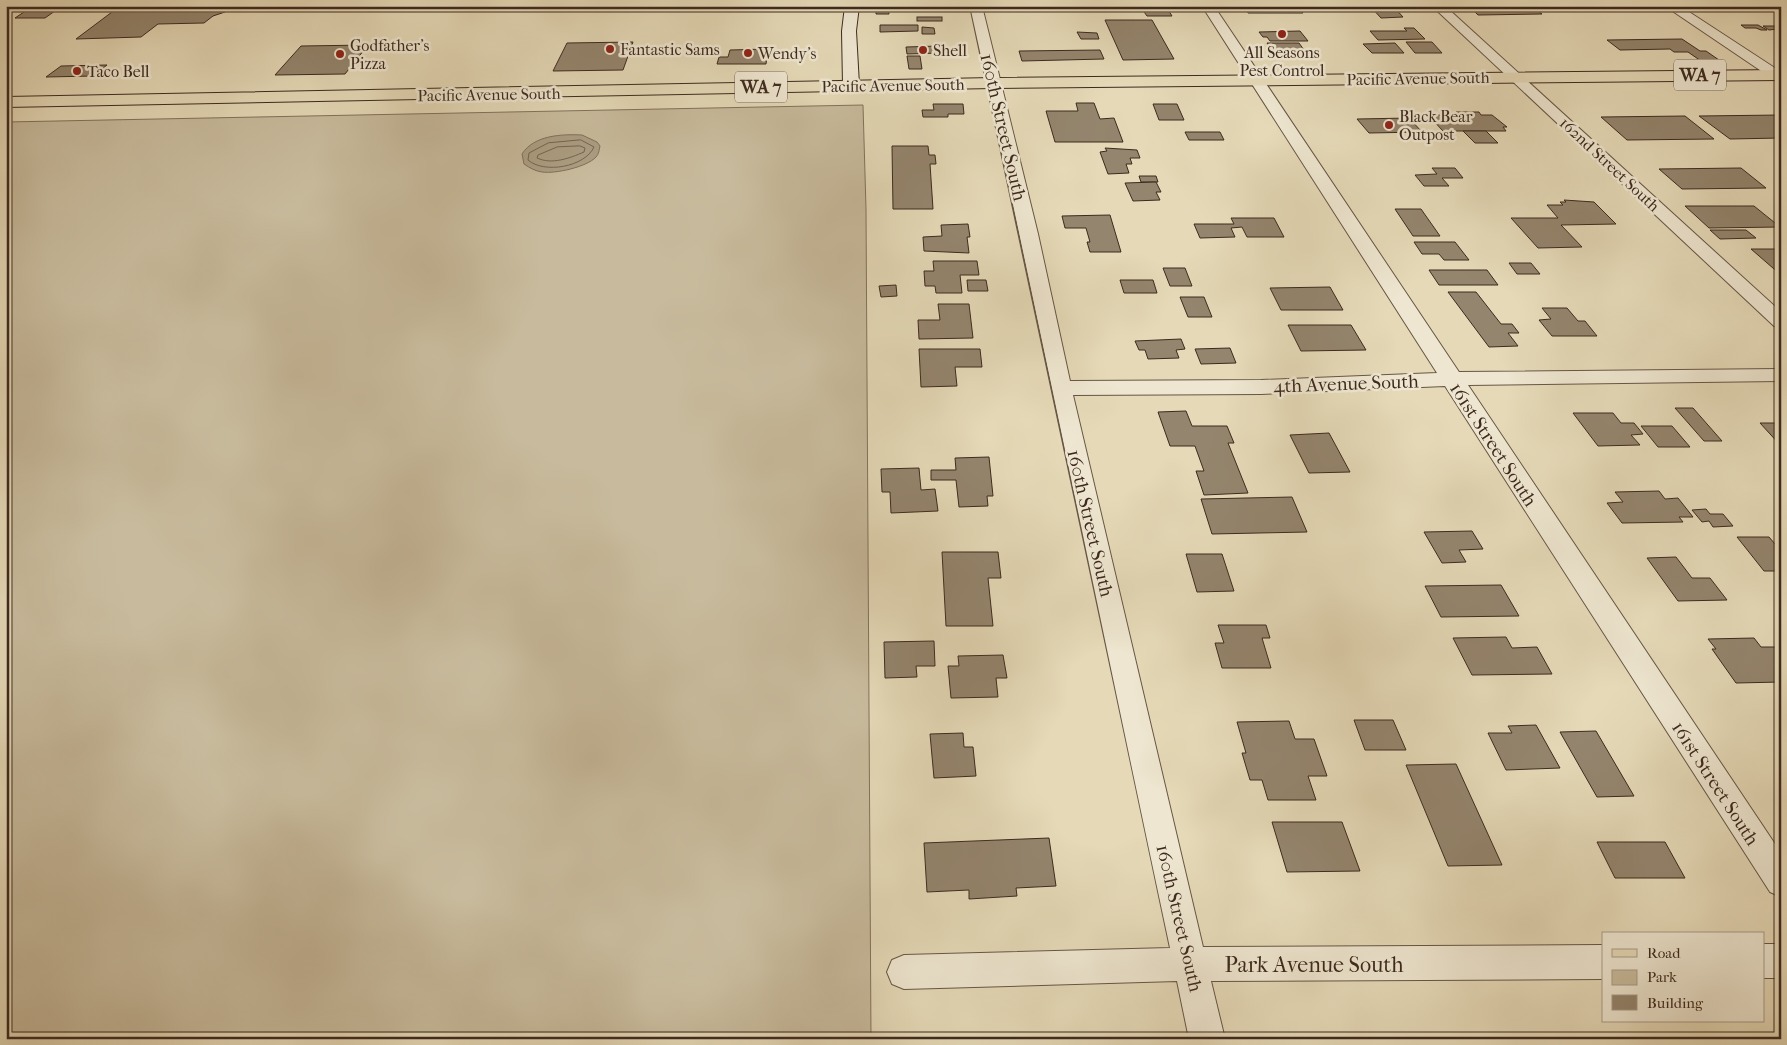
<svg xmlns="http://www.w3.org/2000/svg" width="1787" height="1045" font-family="'IM FELL French Canon',serif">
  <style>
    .green { fill: #c8bb9d; stroke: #82725e }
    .water { fill: #ac9e83; stroke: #80705b }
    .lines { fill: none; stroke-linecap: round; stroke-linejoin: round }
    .shore { stroke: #746451; stroke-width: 1 }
    .building { fill: #94856e; stroke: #3d2a1f }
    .street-casing { stroke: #675645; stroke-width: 2 }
    .secondary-casing { stroke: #3d2a1f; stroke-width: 2 }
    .primary-casing { stroke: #3d2a1f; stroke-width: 2 }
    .street { fill: #eee6d0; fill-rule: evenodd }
    .secondary { fill: #eee6d0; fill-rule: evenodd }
    .primary { fill: #e5d9b7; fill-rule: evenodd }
    .poi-dot { fill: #8f2418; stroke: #eee6d0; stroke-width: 2 }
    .labels { text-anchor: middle; stroke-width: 5; stroke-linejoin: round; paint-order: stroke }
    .far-poi-label { font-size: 16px; fill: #3d2a1f; stroke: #eee6d0; text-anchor: start }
    .far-street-label { font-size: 16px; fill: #3d2a1f; stroke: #eee6d0 }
    .shield { fill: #eee6d0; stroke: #726254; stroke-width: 1 }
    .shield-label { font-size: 18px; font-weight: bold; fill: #3d2a1f }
    .street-label { font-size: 19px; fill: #3d2a1f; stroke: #eee6d0 }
    .near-street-label { font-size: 22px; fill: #3d2a1f; stroke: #eee6d0 }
  </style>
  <rect width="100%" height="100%" fill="#e5d9b7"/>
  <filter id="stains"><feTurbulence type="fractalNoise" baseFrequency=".004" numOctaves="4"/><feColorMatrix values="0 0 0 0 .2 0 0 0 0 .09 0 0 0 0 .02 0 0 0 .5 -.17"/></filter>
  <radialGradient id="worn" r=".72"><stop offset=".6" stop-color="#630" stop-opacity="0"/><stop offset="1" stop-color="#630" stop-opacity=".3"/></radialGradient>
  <polygon class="green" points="863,105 866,209 871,1039 6,1039 6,122"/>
  <path class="water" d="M582 135 597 142 600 146C599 150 599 154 596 157 587 167 555 174 542 172 535 171 530 168 524 164L522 154C534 135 562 134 582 135Z"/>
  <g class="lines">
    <g class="shore">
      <path d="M581 140 594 147C585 167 544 174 528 160L529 153 548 143Z"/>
      <path d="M580 146 585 148 584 152C570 158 552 165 537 158L538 155 557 147Z"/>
    </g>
  </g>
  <g class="building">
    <polygon points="33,6 62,6 45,18 15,18"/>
    <polygon points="120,6 232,6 225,12 213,16 204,23 158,24 141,37 76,39"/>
    <polygon points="876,6 901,6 901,7 888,7 889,14 876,14"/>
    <polygon points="1281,6 1298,6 1303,13 1248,13 1244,7"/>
    <polygon points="1370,6 1393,6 1403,17 1381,18"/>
    <polygon points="1469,6 1533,7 1542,14 1478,15"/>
    <polygon points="1167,8 1172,16 1147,16 1142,9"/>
    <rect x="917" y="17" width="25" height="4"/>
    <polygon points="1105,20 1152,20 1174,59 1123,60"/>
    <polygon points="880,25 918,25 918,31 880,32"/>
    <polygon points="1741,25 1758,25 1767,30 1761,30 1756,28 1745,28"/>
    <polygon points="1763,26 1781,26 1781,32 1777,29 1769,30"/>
    <polygon points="922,27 934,28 935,34 922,34"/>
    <polygon points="1404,28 1414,28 1425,39 1378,40 1370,31 1407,31"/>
    <polygon points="1300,31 1308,41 1270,41 1267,37 1263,37 1259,32"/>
    <polygon points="1077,32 1097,33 1099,39 1081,39"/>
    <polygon points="1682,39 1700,51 1706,51 1719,60 1701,61 1688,52 1674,52 1670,49 1620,50 1607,40"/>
    <polygon points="633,42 623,70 553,71 567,43"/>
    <polygon points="1406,42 1432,42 1442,53 1415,53"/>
    <polygon points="1267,43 1299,43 1306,53 1274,53"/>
    <polygon points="1395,43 1404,53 1372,53 1363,44"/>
    <polygon points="368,45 345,74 275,75 301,46"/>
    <polygon points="938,46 940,53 907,54 906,47"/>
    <polygon points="768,49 766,64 717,64 719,57 728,57 730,50"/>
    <polygon points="1100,50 1104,59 1022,61 1019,51"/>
    <polygon points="907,56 920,56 922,69 909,69"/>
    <polygon points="107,65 93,76 46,77 61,66"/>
    <polygon points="1076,103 1094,103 1100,119 1114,118 1123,142 1055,142 1046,111 1078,111"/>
    <polygon points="933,104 963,104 964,114 948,114 948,117 923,117 922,110 934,110"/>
    <polygon points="1153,104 1177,104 1184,120 1159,120"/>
    <polygon points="1456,112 1479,112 1481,115 1492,115 1507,127 1503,127 1506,131 1443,131 1428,115 1459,115"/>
    <polygon points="1781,115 1781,138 1730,139 1699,116"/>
    <polygon points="1685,116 1714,139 1627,140 1601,117"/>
    <polygon points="1409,118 1422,132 1369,133 1357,119"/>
    <polygon points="1463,131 1486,131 1498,143 1475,143"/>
    <polygon points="1185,132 1220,132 1224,140 1189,140"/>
    <polygon points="892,146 928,146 929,155 935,155 936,164 930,164 933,209 893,209"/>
    <polygon points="1105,148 1137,150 1140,158 1130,158 1132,164 1126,164 1129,173 1108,174 1100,152 1107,151"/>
    <polygon points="1432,168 1455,168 1463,178 1442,178 1449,186 1424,186 1415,175 1437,174"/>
    <polygon points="1741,168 1766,188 1682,189 1659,169"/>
    <polygon points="1139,176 1156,176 1158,182 1141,182"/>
    <polygon points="1156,182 1161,192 1156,192 1160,200 1133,201 1125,183"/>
    <polygon points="1564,200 1594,202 1616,224 1561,225 1582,247 1538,248 1511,218 1558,218 1547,205 1563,205 1560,202 1566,202"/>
    <polygon points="1685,206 1754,206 1780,227 1709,228"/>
    <polygon points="1395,209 1421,209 1440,236 1413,236"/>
    <polygon points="1110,215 1121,252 1090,252 1087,242 1090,242 1086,228 1065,228 1062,216"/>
    <polygon points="1231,218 1274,218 1284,237 1247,237 1242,227 1231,228 1235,237 1200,238 1194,224 1234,224"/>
    <polygon points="968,224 970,237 967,237 969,253 924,251 923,237 942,236 941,225"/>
    <polygon points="1710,230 1746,230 1756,238 1720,239"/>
    <polygon points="1414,242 1455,242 1469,260 1444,260 1439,254 1422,254"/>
    <polygon points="1751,249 1777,249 1781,252 1781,275"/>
    <polygon points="933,261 977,261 979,275 960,275 962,293 936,293 935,286 925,286 924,271 934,271"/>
    <polygon points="1509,263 1531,263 1540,274 1517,274"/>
    <polygon points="1163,268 1185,268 1192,286 1170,286"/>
    <polygon points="1429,270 1487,270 1498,285 1439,285"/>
    <polygon points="967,280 986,280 988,291 968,291"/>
    <polygon points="1120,280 1153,280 1157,293 1124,293"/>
    <polygon points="896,285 897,296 881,297 879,286"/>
    <polygon points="1330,287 1343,310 1281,310 1270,288"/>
    <polygon points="1448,292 1476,292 1501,324 1512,324 1519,333 1508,333 1518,346 1489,347"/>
    <polygon points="1180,297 1204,297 1212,317 1188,317"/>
    <polygon points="938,304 969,304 973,338 919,339 918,320 940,320"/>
    <polygon points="1542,308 1567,308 1578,321 1585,321 1597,336 1552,336 1539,320 1551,319"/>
    <polygon points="1288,325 1351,325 1366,350 1301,351"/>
    <polygon points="1181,339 1185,349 1176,350 1179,358 1148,359 1145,350 1139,350 1135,341"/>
    <polygon points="1230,348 1236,363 1201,364 1195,349"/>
    <polygon points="919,349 980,349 982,367 955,367 957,386 921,387"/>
    <polygon points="1675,408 1693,408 1722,441 1704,441"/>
    <polygon points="1186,411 1192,426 1227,426 1234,443 1228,443 1248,493 1204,495 1196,471 1204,471 1195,446 1170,446 1158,412"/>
    <polygon points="1573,413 1613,413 1621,423 1634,423 1643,434 1631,435 1640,445 1598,446"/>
    <polygon points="1760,423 1781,423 1781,446"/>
    <polygon points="1641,426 1672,426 1690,447 1658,447"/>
    <polygon points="1329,433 1350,472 1309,473 1290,435"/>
    <polygon points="989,457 993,496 987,496 988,506 959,507 956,480 931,480 931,470 956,470 955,458"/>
    <polygon points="919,468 921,490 935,489 938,511 891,513 890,492 882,492 881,469"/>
    <polygon points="1659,491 1665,499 1678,498 1693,517 1679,517 1683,522 1622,523 1607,503 1623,502 1615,492"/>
    <polygon points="1292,497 1307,532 1212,534 1201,499"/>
    <polygon points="1706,509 1710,514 1723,514 1733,526 1713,527 1709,521 1702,522 1692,510"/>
    <polygon points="1472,531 1483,549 1459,550 1466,562 1442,563 1424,532"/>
    <polygon points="1737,537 1769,537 1781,551 1781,571 1764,571"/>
    <polygon points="942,552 998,552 1001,578 988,578 993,626 946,626"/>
    <polygon points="1186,554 1222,554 1234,591 1197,592"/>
    <polygon points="1676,557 1692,578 1710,578 1727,600 1678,601 1647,558"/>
    <polygon points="1501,585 1519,616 1441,617 1425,586"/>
    <polygon points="1218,625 1266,625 1270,638 1262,638 1271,668 1222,668 1215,643 1224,643"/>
    <polygon points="1506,637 1512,648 1537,647 1552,674 1472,675 1453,638"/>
    <polygon points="1754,638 1761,647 1781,647 1781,682 1736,683 1712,649 1716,649 1708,639"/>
    <polygon points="934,641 935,666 916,666 917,677 885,678 884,642"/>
    <polygon points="1003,655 1007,678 996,678 998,697 951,698 948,666 959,666 958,656"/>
    <polygon points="1354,720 1393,720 1406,750 1365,750"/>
    <polygon points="1289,721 1295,739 1314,739 1327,776 1308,776 1316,800 1268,800 1262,780 1250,780 1242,753 1246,753 1237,722"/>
    <polygon points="1536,725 1560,768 1506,770 1488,733 1512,733 1508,726"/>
    <polygon points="1596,731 1634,796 1597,797 1560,732"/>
    <polygon points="963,733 964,747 973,747 976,776 934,778 930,734"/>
    <polygon points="1456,764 1502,865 1448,866 1406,765"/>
    <polygon points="1272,822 1342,822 1360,871 1287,872"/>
    <polygon points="1049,838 1056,886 1016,888 1017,896 969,899 969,890 927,892 924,843"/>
    <polygon points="1597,842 1665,842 1685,878 1615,878"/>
  </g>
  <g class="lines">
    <g class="street-casing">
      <g id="street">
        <path d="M970 6H982L1038 234 1070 381 1261 380 1437 373 1202 6H1214L1459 372 1781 369V381L1468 385 1781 853V897L1770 892 1445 386 1261 394 1073 395 1203 947 1603 945V979L1211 981 1225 1039H1189L1177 981 904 989 892 984 887 972 892 960 904 955 1170 948C1103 634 1039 319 970 6Z"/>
        <polygon points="1432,6 1445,6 1781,312 1781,328 1774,326"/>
        <polygon points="1665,6 1680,6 1781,72 1781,82 1776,81"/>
        <rect x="1763" y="944" width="18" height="34"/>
      </g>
    </g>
    <g class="secondary-casing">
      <polygon id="secondary" points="845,6 859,6 856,31 859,85 857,88 845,88 843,85 842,31"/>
    </g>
    <g class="primary-casing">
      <polygon id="primary" points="1781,70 1781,80 993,88 6,107 6,97 993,78"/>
    </g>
    <use href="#street" class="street"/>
    <use href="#secondary" class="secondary"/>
    <use href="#primary" class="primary"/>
  </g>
  <g class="poi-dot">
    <circle cx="1282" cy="34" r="5"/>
    <circle cx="610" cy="49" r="5"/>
    <circle cx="923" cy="50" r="5"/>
    <circle cx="748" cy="53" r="5"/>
    <circle cx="340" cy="54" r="5"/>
    <circle cx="77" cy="71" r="5"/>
    <circle cx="1389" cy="125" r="5"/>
  </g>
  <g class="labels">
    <g class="far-poi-label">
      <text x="350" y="51">Godfather's<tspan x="350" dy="18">Pizza</tspan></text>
      <text x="620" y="55">Fantastic Sams</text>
      <text x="933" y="56">Shell</text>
      <text x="1282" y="58" text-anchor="middle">All Seasons<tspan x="1282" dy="18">Pest Control</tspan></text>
      <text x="758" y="59">Wendy's</text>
      <text x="87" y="77">Taco Bell</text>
      <text x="1399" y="122">Black Bear<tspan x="1399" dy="18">Outpost</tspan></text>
    </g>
    <g class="far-street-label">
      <text transform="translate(1418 78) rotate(-1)" y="6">Pacific Avenue South</text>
      <text transform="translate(893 85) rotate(-1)" y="6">Pacific Avenue South</text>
      <text transform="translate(489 94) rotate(-1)" y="6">Pacific Avenue South</text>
      <text transform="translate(1610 164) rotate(43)" y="6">162nd Street South</text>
    </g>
    <g class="shield">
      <rect x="1674" y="59.5" width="52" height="31" rx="4"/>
      <rect x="735" y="71.5" width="52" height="31" rx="4"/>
    </g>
    <g class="shield-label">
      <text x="1700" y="81">WA 7</text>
      <text x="761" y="93">WA 7</text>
    </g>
    <g class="street-label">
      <text transform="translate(1004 127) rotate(77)" y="7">160th Street South</text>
      <text transform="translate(1346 383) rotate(-2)" y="7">4th Avenue South</text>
      <text transform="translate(1494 444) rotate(57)" y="7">161st Street South</text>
      <text transform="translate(1091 523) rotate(77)" y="7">160th Street South</text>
      <text transform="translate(1716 783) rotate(57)" y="7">161st Street South</text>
      <text transform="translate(1180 918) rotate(77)" y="7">160th Street South</text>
    </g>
    <g class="near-street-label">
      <text x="1314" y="972">Park Avenue South</text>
    </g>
  </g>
  <rect width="1787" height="1045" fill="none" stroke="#e5d9b7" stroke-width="25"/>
  <rect x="8" y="8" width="1772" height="1030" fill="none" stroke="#3d2a1f" stroke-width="2.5"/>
  <rect x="12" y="12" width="1762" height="1020" fill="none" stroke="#3d2a1f"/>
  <rect x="1602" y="932" width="162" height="90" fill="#eee6d0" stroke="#a79b89"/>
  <rect x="1612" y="949" width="25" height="8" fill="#e5d9b7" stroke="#a79b89"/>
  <text x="1647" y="958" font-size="15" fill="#3d2a1f">Road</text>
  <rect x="1612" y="970" width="25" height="15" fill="#c8bb9d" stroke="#a79b89"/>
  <text x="1647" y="982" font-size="15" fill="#3d2a1f">Park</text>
  <rect x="1612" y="995" width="25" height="15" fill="#94856e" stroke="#a79b89"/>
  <text x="1647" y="1008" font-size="15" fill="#3d2a1f">Building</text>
  <rect width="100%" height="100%" filter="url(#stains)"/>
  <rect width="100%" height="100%" fill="url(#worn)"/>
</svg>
